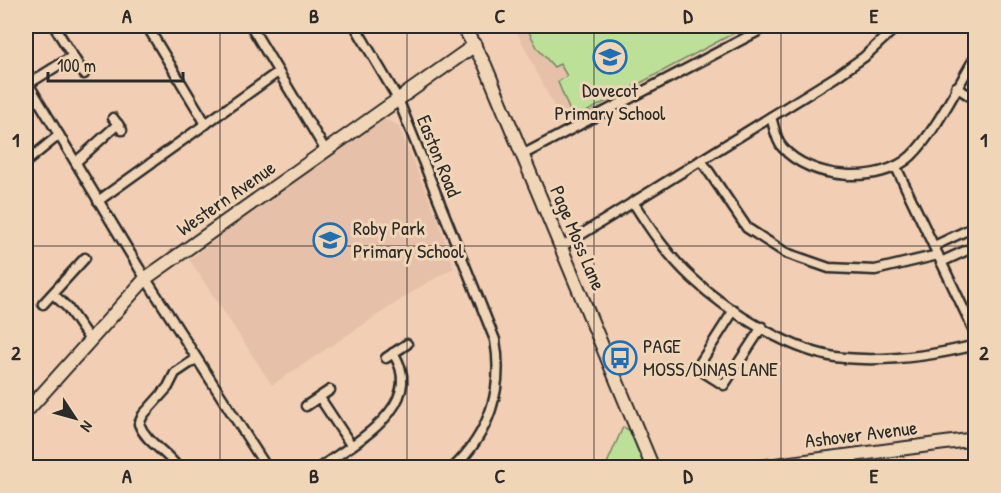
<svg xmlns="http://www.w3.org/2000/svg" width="1001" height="493" font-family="'Patrick Hand',sans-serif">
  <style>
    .built { fill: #e6c0a9 }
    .green { fill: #bde099; stroke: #748662; stroke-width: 1.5 }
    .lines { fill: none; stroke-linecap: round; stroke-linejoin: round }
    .street-casing { stroke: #2b2b2b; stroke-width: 13 }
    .secondary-casing { stroke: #2b2b2b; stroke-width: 16 }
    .street { stroke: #f0d5b7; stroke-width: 8 }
    .secondary { stroke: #f0d5b7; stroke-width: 12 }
    .grid { fill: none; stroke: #2b2b2b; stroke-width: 1.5; stroke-opacity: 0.55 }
    .labels { text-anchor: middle; stroke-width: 6; stroke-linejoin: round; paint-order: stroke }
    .poi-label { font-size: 20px; fill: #2b2b2b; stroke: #f0d5b7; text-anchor: start }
    .street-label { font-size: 20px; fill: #2b2b2b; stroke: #f0d5b7 }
    .neatline { fill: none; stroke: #2b2b2b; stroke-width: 2 }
    .grid-label { font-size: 20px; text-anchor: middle; font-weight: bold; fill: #2b2b2b }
  </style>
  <rect width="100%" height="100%" fill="#f2ceb4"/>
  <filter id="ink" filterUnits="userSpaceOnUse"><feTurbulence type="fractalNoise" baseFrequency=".0167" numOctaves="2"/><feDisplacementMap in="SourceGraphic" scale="12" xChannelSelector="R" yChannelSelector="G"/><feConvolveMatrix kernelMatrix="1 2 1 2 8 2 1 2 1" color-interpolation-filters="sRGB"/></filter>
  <g filter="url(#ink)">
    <g class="built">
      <polygon points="514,26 748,26 563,124"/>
      <polygon points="384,119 398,125 438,220 454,268 423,285 272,385 189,259"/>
    </g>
    <g class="green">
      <polygon points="535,26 557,26 567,29 569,26 747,26 573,119 558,82 567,76 560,64 554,67 538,49 528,30 535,28"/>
      <polygon points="623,427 633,432 642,457 642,467 605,468"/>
    </g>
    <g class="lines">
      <g class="street-casing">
        <g id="street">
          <polyline points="54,26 84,74"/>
          <polyline points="147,26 206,124"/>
          <polyline points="251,26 326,151"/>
          <path d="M355 26 398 99 495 340C504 389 489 434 453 468"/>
          <polyline points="26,80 139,268 267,468"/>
          <polyline points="28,84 73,56"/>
          <polyline points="956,87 976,100"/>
          <path d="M771 117C774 126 776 140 782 147 810 180 880 185 911 156 935 133 958 85 976 56"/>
          <polyline points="113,118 122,130"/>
          <polyline points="522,155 768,26"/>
          <polyline points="701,160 747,228 786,253 829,268 875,270 938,255"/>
          <polyline points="26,162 59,135"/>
          <polyline points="76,162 118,124"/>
          <polyline points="896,167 976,335"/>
          <polyline points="98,201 278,72"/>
          <path d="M633 202C650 229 668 256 692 278 728 312 794 354 844 358 890 362 932 356 976 345"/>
          <polyline points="934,246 976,226"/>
          <polyline points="561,247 837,76 864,57 897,26"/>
          <polyline points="941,262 976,246"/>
          <polyline points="53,294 67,307 90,340"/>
          <polyline points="43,304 85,258"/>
          <polyline points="734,310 697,368 724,385 762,327"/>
          <polyline points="386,358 407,344"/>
          <polyline points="26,394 34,402"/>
          <polyline points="320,398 351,445"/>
          <polyline points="306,406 330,390"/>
          <path d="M178 468C166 450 147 444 139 424L143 415 168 387 175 373 196 359"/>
          <polyline points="206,468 210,465"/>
          <path d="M319 468C354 443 428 405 393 353"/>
        </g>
      </g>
      <g class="secondary-casing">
        <g id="secondary">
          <polyline points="463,26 485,65 653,468"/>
          <polyline points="26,412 146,278 475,45"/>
          <polyline points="752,468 976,439"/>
        </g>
      </g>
      <use href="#street" class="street"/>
      <use href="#secondary" class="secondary"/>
    </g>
  </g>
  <path class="grid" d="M220 26V468M407 26V468M594 26V468M781 26V468M26 246H976"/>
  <defs>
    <g id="school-ring" transform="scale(1.725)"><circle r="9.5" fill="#f0d5b7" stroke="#1f6fb2" stroke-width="1.5"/><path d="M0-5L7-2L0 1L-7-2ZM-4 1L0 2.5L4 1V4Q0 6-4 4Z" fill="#1f6fb2"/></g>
    <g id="bus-ring" transform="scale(1.725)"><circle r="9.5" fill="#f0d5b7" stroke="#1f6fb2" stroke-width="1.5"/><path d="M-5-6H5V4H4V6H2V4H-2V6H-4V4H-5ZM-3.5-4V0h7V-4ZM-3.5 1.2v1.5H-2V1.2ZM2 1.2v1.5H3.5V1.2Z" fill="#1f6fb2"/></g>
  </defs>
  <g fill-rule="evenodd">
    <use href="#school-ring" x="610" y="57"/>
    <use href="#school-ring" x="330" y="240"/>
    <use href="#bus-ring" x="620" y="358"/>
  </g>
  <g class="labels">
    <g class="poi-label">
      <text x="610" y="97" text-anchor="middle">Dovecot<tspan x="610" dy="23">Primary School</tspan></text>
      <text x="353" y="235">Roby Park<tspan x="353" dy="23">Primary School</tspan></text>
      <text x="643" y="353">PAGE<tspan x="643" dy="23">MOSS/DINAS LANE</tspan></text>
    </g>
    <g class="street-label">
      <text transform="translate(439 156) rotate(68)" y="7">Easton Road</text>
      <text transform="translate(226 198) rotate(-35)" y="7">Western Avenue</text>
      <text transform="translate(578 238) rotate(67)" y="7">Page Moss Lane</text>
      <text transform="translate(861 434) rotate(-7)" y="7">Ashover Avenue</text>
    </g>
  </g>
  <rect width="1001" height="493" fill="none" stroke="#f0d5b7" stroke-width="66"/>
  <g transform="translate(75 418) rotate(126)" stroke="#f0d5b7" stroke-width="4.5" paint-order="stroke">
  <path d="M0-4.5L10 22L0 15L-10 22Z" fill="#2b2b2b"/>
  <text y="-9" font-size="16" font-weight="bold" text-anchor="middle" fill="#2b2b2b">N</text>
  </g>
  <path d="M48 72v9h135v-9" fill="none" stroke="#2b2b2b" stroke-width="3"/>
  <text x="57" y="72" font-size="18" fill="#2b2b2b" stroke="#f0d5b7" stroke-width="4.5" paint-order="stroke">100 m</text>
  <rect x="33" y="33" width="935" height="427" class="neatline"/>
  <g class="grid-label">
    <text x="127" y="23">A</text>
    <text x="314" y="23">B</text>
    <text x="500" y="23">C</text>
    <text x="688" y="23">D</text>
    <text x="874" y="23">E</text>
    <text x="16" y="147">1</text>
    <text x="984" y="147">1</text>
    <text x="16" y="360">2</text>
    <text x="984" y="360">2</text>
    <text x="127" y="483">A</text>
    <text x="314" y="483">B</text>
    <text x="500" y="483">C</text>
    <text x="688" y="483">D</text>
    <text x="874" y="483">E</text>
  </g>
</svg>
